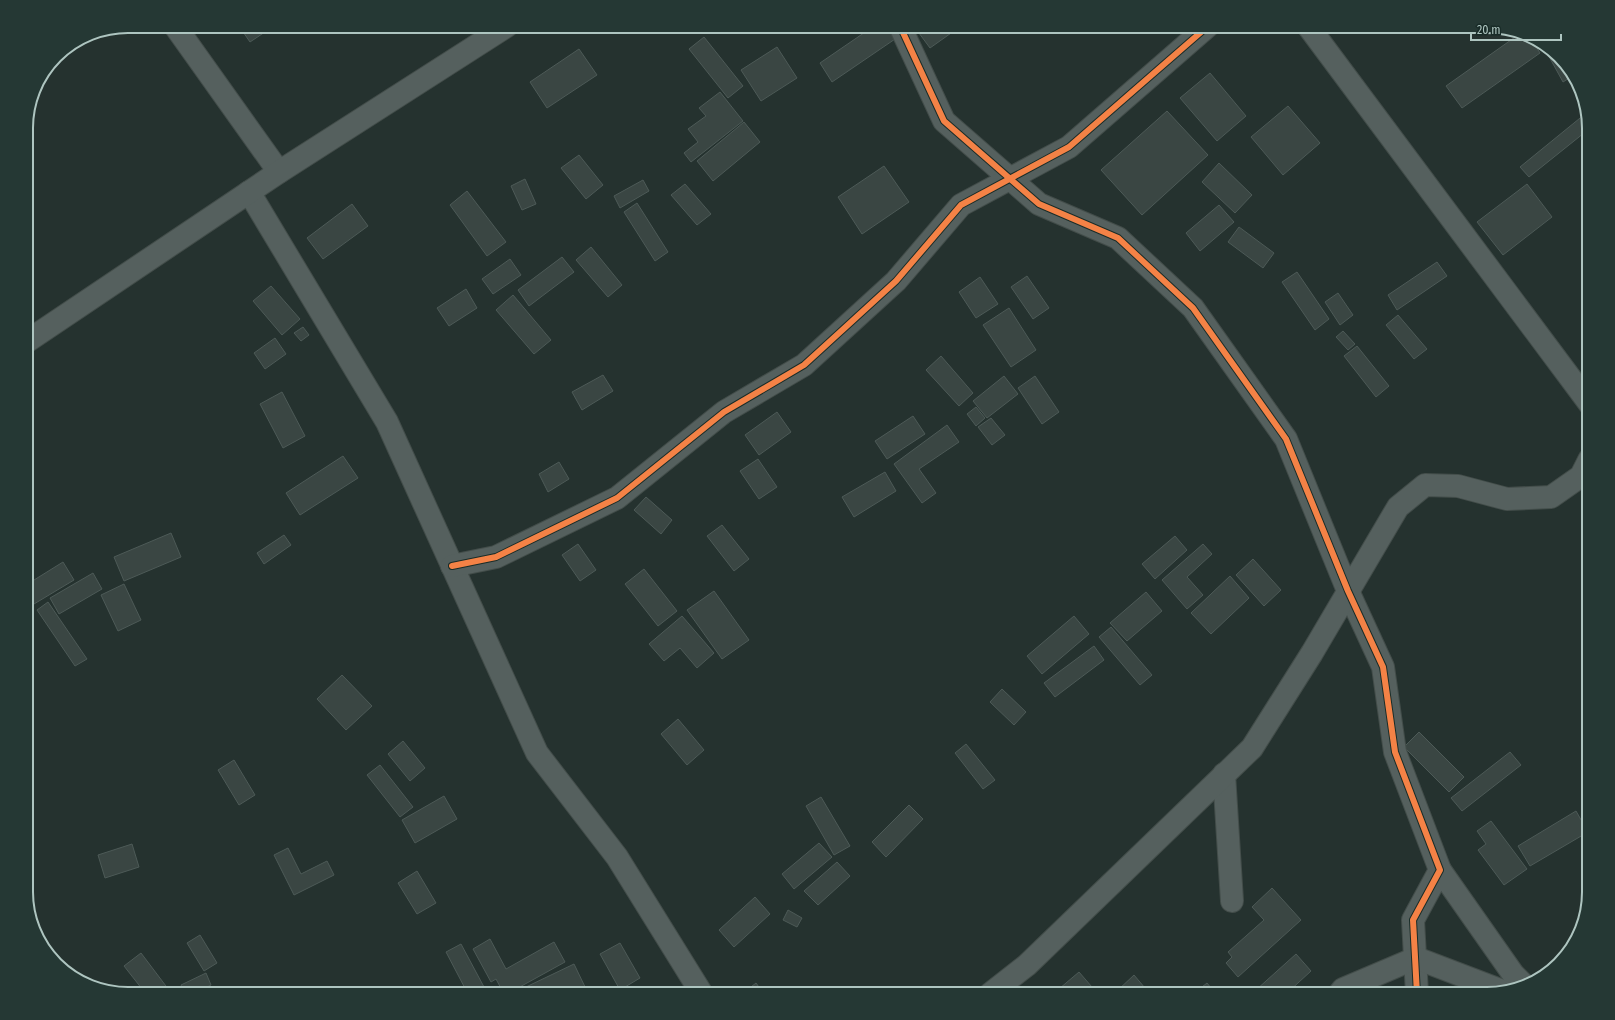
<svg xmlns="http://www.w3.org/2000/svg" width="1615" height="1020" font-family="'Fira Sans Condensed',sans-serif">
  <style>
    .building { fill: #3a4643; stroke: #4d5a57 }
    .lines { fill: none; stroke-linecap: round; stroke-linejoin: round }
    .minor-casing { stroke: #434d4a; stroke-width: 24 }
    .minor { stroke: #55605e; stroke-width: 22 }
    .cycleway-casing { stroke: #192c28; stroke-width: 8 }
    .cycleway { stroke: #f48246; stroke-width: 6 }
    .rim { fill: none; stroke: #aec5c0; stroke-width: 2 }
  </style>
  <rect width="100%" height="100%" fill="#25322f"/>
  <g class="building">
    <polygon points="239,26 274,26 250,42"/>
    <polygon points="874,26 890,26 898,37 832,82 820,63"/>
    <polygon points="920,26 961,26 930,48 916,29"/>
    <polygon points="1518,35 1531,39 1540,53 1462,108 1446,86"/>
    <polygon points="704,37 743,86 728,98 689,49"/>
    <polygon points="1541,42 1543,43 1574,75 1563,82"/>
    <polygon points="777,47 797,78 761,101 741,70"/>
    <polygon points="579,49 597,75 547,108 530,82"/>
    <polygon points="1210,73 1246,116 1217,141 1180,98"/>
    <polygon points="720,92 743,121 691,162 684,153 698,142 688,129 706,116 699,108"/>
    <polygon points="1288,106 1320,143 1283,175 1251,137"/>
    <polygon points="1167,111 1208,155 1142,215 1101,170"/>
    <polygon points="1585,114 1589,129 1529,177 1520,167"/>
    <polygon points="744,122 760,142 713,181 697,161"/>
    <polygon points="579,155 603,185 586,199 561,168"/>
    <polygon points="1219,163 1252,195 1235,213 1202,182"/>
    <polygon points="884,166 909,202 862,234 838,197"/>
    <polygon points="525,179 536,204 522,210 511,186"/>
    <polygon points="643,180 649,191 620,208 614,196"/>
    <polygon points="685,184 711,214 697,225 671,195"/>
    <polygon points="1527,184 1552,217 1503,255 1477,222"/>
    <polygon points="467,191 506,242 487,256 450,205"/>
    <polygon points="637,203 668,252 655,261 624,212"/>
    <polygon points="352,204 368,226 323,259 307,238"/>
    <polygon points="1219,205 1234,222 1200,251 1186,233"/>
    <polygon points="1239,227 1274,253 1263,268 1228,242"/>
    <polygon points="591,247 622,285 608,297 576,260"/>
    <polygon points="562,257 574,272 529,306 518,290"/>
    <polygon points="510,259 521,275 493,294 482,279"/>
    <polygon points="1437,262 1447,276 1397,310 1388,295"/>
    <polygon points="1297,272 1329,319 1315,330 1282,282"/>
    <polygon points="1027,276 1049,308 1033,319 1011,287"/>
    <polygon points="980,277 998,304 976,318 959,292"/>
    <polygon points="271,286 300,319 282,335 253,301"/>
    <polygon points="466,289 477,308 449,326 437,308"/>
    <polygon points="1338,293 1353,315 1340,325 1325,302"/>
    <polygon points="513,295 551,340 534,354 496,310"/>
    <polygon points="1009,308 1036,350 1011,367 983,325"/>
    <polygon points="1398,315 1427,349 1414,359 1386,325"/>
    <polygon points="303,327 309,335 301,341 294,333"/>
    <polygon points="1343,331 1355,344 1348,350 1336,337"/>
    <polygon points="275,338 286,354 265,369 254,353"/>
    <polygon points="1357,346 1389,386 1376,397 1344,356"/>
    <polygon points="941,356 973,393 959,406 926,370"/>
    <polygon points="603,375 613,391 582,410 572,392"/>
    <polygon points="1004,376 1018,394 987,418 973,401"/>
    <polygon points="1035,376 1059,412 1042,424 1018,388"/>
    <polygon points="282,392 305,436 283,448 260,404"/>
    <polygon points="976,407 985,418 976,426 967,414"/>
    <polygon points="777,412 791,432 759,455 745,435"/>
    <polygon points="913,416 925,434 887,459 875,441"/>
    <polygon points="991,418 1005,435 992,445 978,427"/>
    <polygon points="947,425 959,442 919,469 936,493 922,503 894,464"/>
    <polygon points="343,456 358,478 300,515 286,493"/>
    <polygon points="758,459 777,487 759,499 740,471"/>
    <polygon points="559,462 569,479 548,492 539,474"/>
    <polygon points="885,472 896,491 854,517 842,497"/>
    <polygon points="646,497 672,520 661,534 634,510"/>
    <polygon points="722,525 749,559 734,571 707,536"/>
    <polygon points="171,533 181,557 124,581 114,557"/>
    <polygon points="284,535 291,545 264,564 257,553"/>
    <polygon points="1175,536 1187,550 1155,579 1142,564"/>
    <polygon points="578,544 596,570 580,581 562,555"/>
    <polygon points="1203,544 1212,554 1187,577 1203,595 1187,609 1162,580"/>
    <polygon points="1253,559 1281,590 1264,606 1236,575"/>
    <polygon points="63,562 74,580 34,604 26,590 26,585"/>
    <polygon points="644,569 677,611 658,626 625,584"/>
    <polygon points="93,573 102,589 59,614 50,598"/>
    <polygon points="1230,576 1249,598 1211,634 1191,613"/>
    <polygon points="124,584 141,620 118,631 101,595"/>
    <polygon points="714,591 749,640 722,659 687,610"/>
    <polygon points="1146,592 1162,611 1127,641 1110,623"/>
    <polygon points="48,602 87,659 75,666 37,610"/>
    <polygon points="682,616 714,653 697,668 680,648 664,661 649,644"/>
    <polygon points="1074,616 1089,634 1042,674 1027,656"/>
    <polygon points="1111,627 1152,675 1140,685 1099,637"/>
    <polygon points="1094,646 1104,660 1055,697 1044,683"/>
    <polygon points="342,675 372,706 346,730 317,699"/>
    <polygon points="1002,689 1026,712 1014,725 990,702"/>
    <polygon points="678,719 704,750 687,765 661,734"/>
    <polygon points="1419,732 1464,777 1449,792 1404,747"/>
    <polygon points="403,741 425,768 410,781 388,754"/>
    <polygon points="966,744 995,780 983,789 955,753"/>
    <polygon points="1510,752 1521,765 1462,811 1451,798"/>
    <polygon points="234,760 255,795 239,805 218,770"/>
    <polygon points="380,765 413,807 400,817 367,775"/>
    <polygon points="444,796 457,819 415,843 402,820"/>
    <polygon points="821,797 850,846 834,855 806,806"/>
    <polygon points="909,805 923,819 886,857 872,842"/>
    <polygon points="1576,811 1588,832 1530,866 1518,846"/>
    <polygon points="1491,821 1527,869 1504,885 1478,850 1486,844 1477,831"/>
    <polygon points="819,843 832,857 794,889 782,874"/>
    <polygon points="132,844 139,867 105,878 98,855"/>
    <polygon points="288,848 301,874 327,861 334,875 294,895 274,855"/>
    <polygon points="837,862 850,876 818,905 804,891"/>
    <polygon points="417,871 436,903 417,914 398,883"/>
    <polygon points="1272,888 1301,920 1238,977 1226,963 1232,957 1228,952 1264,920 1252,907"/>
    <polygon points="755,897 770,914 734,947 719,930"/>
    <polygon points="788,910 802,918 797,927 783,920"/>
    <polygon points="200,935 217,963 204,971 187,943"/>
    <polygon points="490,939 506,969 554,942 565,962 507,994 504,994 496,979 491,982 473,949"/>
    <polygon points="620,943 640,978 620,990 600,954"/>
    <polygon points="461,944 484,987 470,994 468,994 446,952"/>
    <polygon points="141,953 172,994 146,994 124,966"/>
    <polygon points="1296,954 1311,971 1286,994 1260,994 1256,990"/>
    <polygon points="574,964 587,991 581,994 529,994 526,987"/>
    <polygon points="1079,972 1098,994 1053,994"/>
    <polygon points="206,973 211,985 193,994 185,994 181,985"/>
    <polygon points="1134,975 1150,994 1120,994 1117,991"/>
    <polygon points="756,983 764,994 742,994"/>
    <polygon points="1207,983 1216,994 1193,994"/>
  </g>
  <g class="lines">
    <g class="minor-casing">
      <g id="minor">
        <polyline points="175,26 279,172"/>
        <polyline points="900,26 944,121 1039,204 1118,238 1193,308 1286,439 1348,591 1383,667 1395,752 1440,870 1413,920 1417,994"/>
        <polyline points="1308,26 1589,403"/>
        <polyline points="249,192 387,422 537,753 617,857 702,994"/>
        <polyline points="26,342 279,172 507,26"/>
        <polyline points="452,566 496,557 617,498 724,412 804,365 896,281 961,205 1069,147 1208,26"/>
        <polyline points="1224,774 1232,901"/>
        <polyline points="1440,870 1513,974 1523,984"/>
        <polyline points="990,994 1027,965 1252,748 1312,653 1398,507 1425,485 1458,486 1507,499 1551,497 1581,476 1589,460"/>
        <polyline points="1339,994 1343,989 1416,958 1500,990"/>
      </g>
    </g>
    <use href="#minor" class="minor"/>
    <g class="cycleway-casing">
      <g id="cycleway">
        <polyline points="900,26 944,121 1039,204 1118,238 1193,308 1286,439 1348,591 1383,667 1395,752 1440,870 1413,920 1417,994"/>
        <polyline points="452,566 496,557 617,498 724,412 804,365 896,281 961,205 1069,147 1208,26"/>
      </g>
    </g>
    <use href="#cycleway" class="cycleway"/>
  </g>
  <path d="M0 0H1615V1020H0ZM128 33H1487A95 95 0 0 1 1582 128V892A95 95 0 0 1 1487 987H128A95 95 0 0 1 33 892V128A95 95 0 0 1 128 33Z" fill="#253834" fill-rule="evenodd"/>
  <path class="rim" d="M128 33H1487A95 95 0 0 1 1582 128V892A95 95 0 0 1 1487 987H128A95 95 0 0 1 33 892V128A95 95 0 0 1 128 33Z"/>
  <path d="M1471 34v6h90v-6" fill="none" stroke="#aec5c0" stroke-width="2"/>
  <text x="1477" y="34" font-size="12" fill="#aec5c0" stroke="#192c28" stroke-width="3" paint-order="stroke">20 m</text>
</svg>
